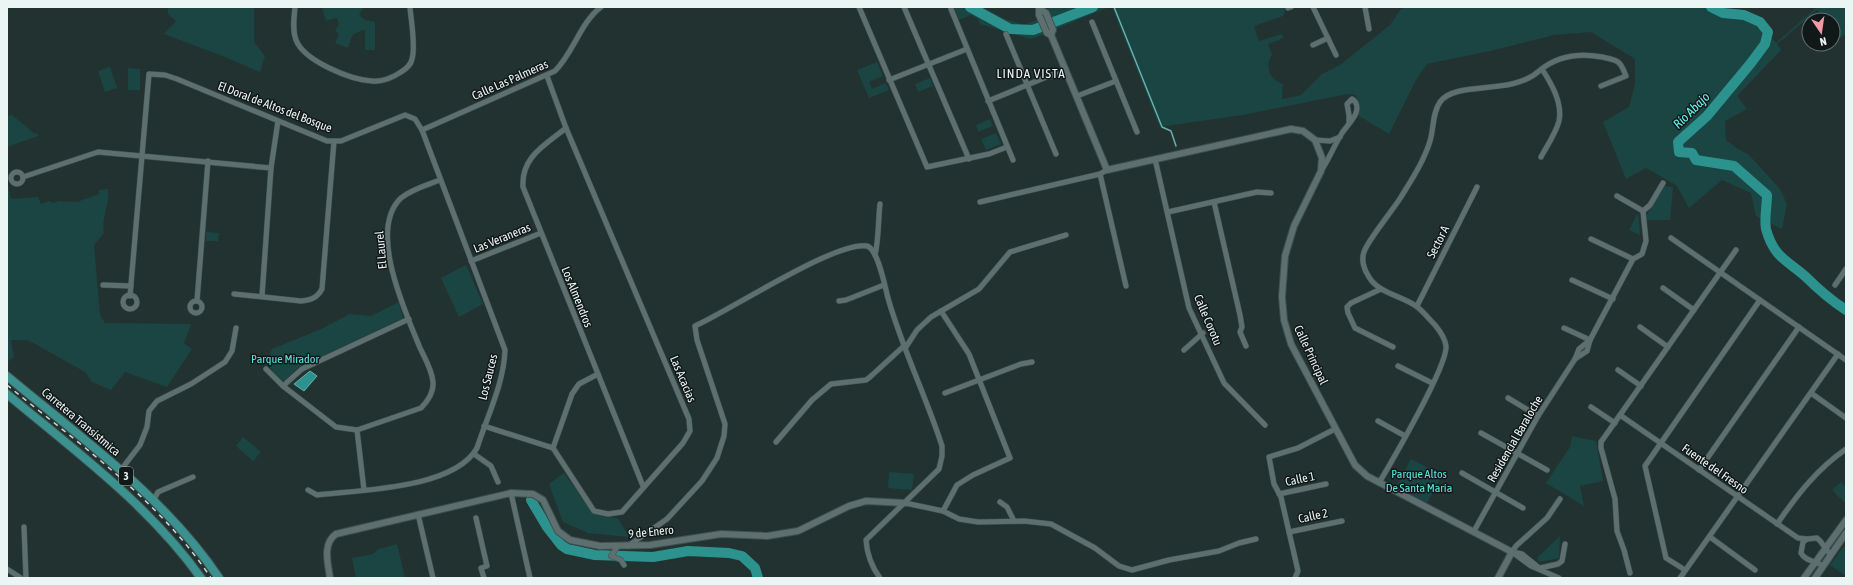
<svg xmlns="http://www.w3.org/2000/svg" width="1853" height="585" font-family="'Asap Condensed',sans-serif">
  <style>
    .green { fill: #1a4543 }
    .water { fill: #2c928e; stroke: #65b0ad }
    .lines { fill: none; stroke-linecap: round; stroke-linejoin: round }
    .stream { stroke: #65b0ad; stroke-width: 1.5 }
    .river { stroke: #2c928e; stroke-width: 10 }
    .minor-casing { stroke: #404f4e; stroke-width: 6 }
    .tertiary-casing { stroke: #404f4e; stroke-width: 8 }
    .primary-casing { stroke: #404f4e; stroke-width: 10 }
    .minor { stroke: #5d6f6e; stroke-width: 5 }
    .tertiary { stroke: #5d6f6e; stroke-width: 6 }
    .primary { stroke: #3a918e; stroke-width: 8 }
    .rail { stroke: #ced9d8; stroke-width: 1.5; stroke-dasharray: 5 5; stroke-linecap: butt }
    .labels { text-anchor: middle; stroke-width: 3; stroke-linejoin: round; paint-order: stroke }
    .shield { fill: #111818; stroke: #aab3b2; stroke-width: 1 }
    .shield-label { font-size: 11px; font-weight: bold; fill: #ebf5f4 }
    .street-label { font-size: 12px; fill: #ebf5f4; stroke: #111818 }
    .park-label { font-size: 12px; fill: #5ae7e1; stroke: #111818 }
    .neighbourhood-label { font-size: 13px; letter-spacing: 1px; fill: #ebf5f4; stroke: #111818 }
    .water-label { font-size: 13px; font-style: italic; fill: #66f1eb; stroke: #111818 }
  </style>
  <rect width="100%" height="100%" fill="#223231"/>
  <g class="green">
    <polygon points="168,7 254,7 254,42 265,56 260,72 220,55 164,34 176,21 168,14"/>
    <path d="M322 7H364L359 15 365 20 375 22V50H365V30C352 33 352 35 348 48L335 43 339 34 335 31 339 24 337 18 326 21Z"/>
    <polygon points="954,7 982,7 1005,19 1024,25 1039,19 1045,34 1031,39 980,24 978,19 971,15 959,20"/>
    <polygon points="1047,7 1063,7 1064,9 1069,7 1109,7 1056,29"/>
    <path d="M1112 7H1286L1283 16 1254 26 1259 41 1282 34 1284 38 1268 44 1272 55C1264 67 1270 80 1283 84L1282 99 1301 95 1322 74 1340 65 1390 25 1401 9 1408 7H1721L1722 10 1759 24 1776 43 1817 7H1846V33L1841 38 1833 28V20H1826L1817 10 1777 44 1781 50 1737 96 1747 109 1725 121 1726 140 1735 147 1749 155 1780 189 1787 204 1782 229 1756 216 1751 193 1722 180 1689 208 1676 185 1646 168 1626 179 1603 122 1629 107 1635 84V59L1591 32 1554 35 1490 51 1427 64 1417 78 1389 134 1359 116C1358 107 1360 103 1355 95L1347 94 1242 115 1160 127Z"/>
    <polygon points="877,62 883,76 869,82 872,89 886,83 889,90 869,98 857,70"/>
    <polygon points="110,67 117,88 105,92 98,71"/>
    <polygon points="128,68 140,69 140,90 128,90"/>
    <polygon points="930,78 933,86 918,92 915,84"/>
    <polygon points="12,115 34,133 38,134 38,136 7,147 7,116"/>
    <polygon points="990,119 993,126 978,132 976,125"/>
    <polygon points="996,133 1001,144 986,150 981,139"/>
    <path d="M7 181 11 199 38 197 41 204 49 201 53 203 59 201 77 202 99 194V190L108 189C110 204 101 218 104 233L94 245 100 315 105 323 191 324 184 343 192 349 167 387 125 372 111 390 92 382 85 372 28 340H11L14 357 7 362Z"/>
    <polygon points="1664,186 1673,187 1670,220 1647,220 1647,214"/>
    <polygon points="1637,214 1639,218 1640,235 1629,230"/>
    <polygon points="206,232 219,233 218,241 206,241"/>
    <polygon points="466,265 483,304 459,317 441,278"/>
    <path d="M399 302 403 318 299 367 283 382C272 372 264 364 272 349L321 329 350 314 371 316Z"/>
    <polygon points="1572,436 1596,441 1603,481 1580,486 1584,506 1546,483 1570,447"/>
    <polygon points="243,437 261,452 253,461 236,446"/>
    <polygon points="1411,459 1442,475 1427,503 1396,487"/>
    <polygon points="889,472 914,474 912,490 888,488"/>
    <polygon points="564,473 593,513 606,517 618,518 629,537 588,533 563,522 549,484"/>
    <polygon points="1841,482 1846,487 1846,504 1832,490"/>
    <polygon points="1560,536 1559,558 1539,562 1537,558"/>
    <polygon points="397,544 405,578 356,578 352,558 373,554 379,549"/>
    <polygon points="1844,546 1846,548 1846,576 1830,565"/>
  </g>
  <polygon class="water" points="310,371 317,376 304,391 294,384"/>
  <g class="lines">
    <polyline class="stream" points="1114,7 1162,127 1171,131 1176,146"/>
    <g class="river">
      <polyline points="970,7 1010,29 1033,30 1093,7"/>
      <path d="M1711 7 1723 13 1744 15 1760 22 1768 32 1765 44 1751 63 1707 116 1678 142 1679 152 1692 153 1696 160 1734 166 1767 195C1767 206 1764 219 1766 229 1774 258 1787 260 1806 277 1820 291 1829 299 1846 310"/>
      <polyline points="531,500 547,527 561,545 567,549 595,555 653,557 688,551 729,553 742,556 755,568 758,578"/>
    </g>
    <g class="minor-casing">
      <g id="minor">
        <path d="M295 7C294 18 292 30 296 40 304 61 351 80 372 81 382 82 392 78 401 72 406 69 411 65 412 59 416 46 411 21 410 7"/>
        <polyline points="859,7 927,167 989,154 1007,147"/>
        <polyline points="904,7 969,159"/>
        <polyline points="1313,7 1336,55"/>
        <polyline points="1365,7 1369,29"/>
        <polyline points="1288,8 1291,7"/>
        <polyline points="951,9 1013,160"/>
        <polyline points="1092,22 1137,132"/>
        <polyline points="1006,34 1056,154"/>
        <polyline points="1313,45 1328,38"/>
        <polyline points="889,80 967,49"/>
        <polyline points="1077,96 1116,81"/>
        <polyline points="988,101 1066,69"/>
        <path d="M566 128C545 145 521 157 523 187L643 486"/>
        <path d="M422 130 555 71C574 52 580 23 601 7"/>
        <polyline points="1315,140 1330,141 1340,137"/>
        <path d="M1541 157C1547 146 1556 133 1559 121 1563 103 1551 83 1542 69"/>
        <polyline points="1155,159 1189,308 1224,383 1265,425"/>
        <path d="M1321 171C1329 159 1334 146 1342 133 1346 127 1354 119 1356 113 1358 108 1357 102 1352 99L1347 104 1349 115V123"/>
        <circle cx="17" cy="178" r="6"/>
        <polyline points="1100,174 1126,286"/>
        <polyline points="23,177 98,152 271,168"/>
        <polyline points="1617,196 1643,211"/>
        <polyline points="980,202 1100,174 1107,170"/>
        <polyline points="1214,202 1240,315 1242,327 1240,332 1246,346"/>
        <polyline points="1168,212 1257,192 1271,193"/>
        <polyline points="1671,238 1846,360"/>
        <polyline points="1591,239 1633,259"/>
        <path d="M875 255C879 238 878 221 880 204"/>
        <polyline points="471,261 541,233"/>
        <polyline points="1572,280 1613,299"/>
        <polyline points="103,285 131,286"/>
        <polyline points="1835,285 1846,269"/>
        <polyline points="1663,288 1694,310"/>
        <polyline points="1381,289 1351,303 1347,307 1348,313 1355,328 1393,347"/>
        <path d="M234 294 301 301C311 300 317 298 322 289L334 141"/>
        <circle cx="130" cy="302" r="7"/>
        <path d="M130 296 149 74 165 75 177 79 327 141H341L405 115 415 119 422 130 505 350C504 383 487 417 477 448 454 489 360 490 317 495L308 490"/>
        <polyline points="262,296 271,168 278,121"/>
        <circle cx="196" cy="307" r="6"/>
        <polyline points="197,301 208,161"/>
        <polyline points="839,301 846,300 884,285"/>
        <polyline points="1417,306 1477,187"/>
        <polyline points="941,311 969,354 1010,458 973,475 957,485 943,511"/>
        <polyline points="1640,327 1668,347"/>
        <polyline points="1564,328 1590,340"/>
        <polyline points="906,347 917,330 931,317 979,289 1010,252 1066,235"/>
        <polyline points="1184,350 1203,333"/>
        <polyline points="1575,359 1587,351 1590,340 1633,259 1642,254 1646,241 1643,211 1650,205 1663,183"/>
        <polyline points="1398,366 1432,383"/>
        <path d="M266 369 283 386 336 427 357 430 421 408C428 401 434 393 433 382 432 370 425 358 420 348 406 313 367 230 401 198 412 189 427 185 440 180"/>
        <polyline points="1618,370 1641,386"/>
        <polyline points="283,386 302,369 409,319"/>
        <polyline points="945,393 1021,364 1032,362"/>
        <polyline points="1811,393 1846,418"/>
        <polyline points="1508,398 1538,416"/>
        <polyline points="1591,407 1615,423"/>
        <polyline points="1620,415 1798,538 1807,539"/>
        <polyline points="1378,421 1405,436"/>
        <polyline points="484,426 553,448 594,511 608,514 622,512 683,443 690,431 689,419 566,128 547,76"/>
        <polyline points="357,430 364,490"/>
        <polyline points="1481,433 1547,470"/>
        <polyline points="776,442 812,400 831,384 866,380 870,377 905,345"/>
        <polyline points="553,448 572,394 579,384 598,374"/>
        <polyline points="474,454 491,466 498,482"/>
        <polyline points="1699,470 1799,327"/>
        <polyline points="120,471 140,445 147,427 149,411 157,401 191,384 225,362 232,351 236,328"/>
        <polyline points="1462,473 1523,508"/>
        <path d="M1379 483C1392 461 1448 365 1446 346 1445 338 1440 331 1435 325 1429 319 1423 311 1416 306 1402 296 1378 293 1369 277 1364 270 1361 260 1364 252 1367 241 1393 210 1401 197 1412 179 1424 161 1430 141 1434 128 1432 114 1440 102 1456 80 1512 96 1539 71 1557 56 1580 53 1602 57 1606 58 1614 59 1618 62 1622 65 1624 71 1626 76L1601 86"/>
        <polyline points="511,493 530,578"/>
        <polyline points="1279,494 1326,484"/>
        <polyline points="153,501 158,492 193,477"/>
        <polyline points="1000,502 1007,507 1014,521"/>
        <polyline points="905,503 943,511 959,519 978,522 1024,521 1051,524 1095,548 1119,566 1132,570 1169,560 1219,551 1239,543 1256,539"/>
        <polyline points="418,514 433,578"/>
        <polyline points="476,518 487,566 481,568 484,578"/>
        <path d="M1777 524C1797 495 1817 469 1846 449"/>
        <polyline points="24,527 26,578"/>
        <polyline points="1474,531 1538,416 1575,359 1579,349 1590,340"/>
        <polyline points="1289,532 1342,521"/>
        <polyline points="1710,537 1755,570"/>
        <polyline points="618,546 611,556 621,560 624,565"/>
        <path d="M628 546 667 519 702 481 717 458 724 436 725 424 697 340 695 326C729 311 837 240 867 246 878 249 885 287 888 298 902 348 926 396 942 446V456L939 469 866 540C867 555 871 566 880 578"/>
        <polyline points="1512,552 1516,546 1547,518 1560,499"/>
        <polyline points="1512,552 1531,566 1559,578"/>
        <polyline points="1513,552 1522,554 1538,567"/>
        <path d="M1823 566C1815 560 1806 562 1801 553L1803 542 1807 539 1817 538C1824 543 1824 550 1831 554"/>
        <polyline points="1540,568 1558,564 1562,561 1565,544"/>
        <polyline points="7,569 21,578"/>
        <polyline points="1685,570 1666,558 1645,466 1760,300"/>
        <polyline points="1630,573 1624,550 1617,531 1615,499 1601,448 1601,442 1736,250"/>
        <polyline points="1295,578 1298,571 1281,497 1274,484 1269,457 1298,448 1335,429"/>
        <polyline points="1680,578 1838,354"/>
      </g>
    </g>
    <g class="tertiary-casing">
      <g id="tertiary">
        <polyline points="1039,7 1039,15 1047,33 1051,35"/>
        <polyline points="1040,9 1046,13 1053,30 1051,35 1107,170 1291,129 1303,131 1315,140 1322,158 1321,171 1294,226 1285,256 1282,297 1284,320 1291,344 1355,465 1367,476 1512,552 1498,578"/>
        <path d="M330 578C328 563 322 544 336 534L511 493 533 494 543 500 558 531 570 540 600 546 650 545 721 534 767 536 798 531 849 506 866 501 905 503"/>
        <polyline points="1804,578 1846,520"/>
        <polyline points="1815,578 1846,533"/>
      </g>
    </g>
    <g class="primary-casing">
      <g id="primary">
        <path d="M7 376C81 438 165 497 219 578"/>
        <path d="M7 394C75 451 149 505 201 578"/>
      </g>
    </g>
    <use href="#minor" class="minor"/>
    <use href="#tertiary" class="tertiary"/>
    <use href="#primary" class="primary"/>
    <path class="rail" d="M7 385C79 444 159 500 211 578"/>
  </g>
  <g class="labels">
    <rect class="shield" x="119" y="467" width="14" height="18" rx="3"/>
    <g class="shield-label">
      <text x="126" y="480">3</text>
    </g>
    <g class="street-label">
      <text transform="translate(510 80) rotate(-24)" y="4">Calle Las Palmeras</text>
      <text transform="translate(275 107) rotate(21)" y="4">El Doral de Altos del Bosque</text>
      <text transform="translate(502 238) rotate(-22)" y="4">Las Veraneras</text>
      <text transform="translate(1438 242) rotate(-63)" y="4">Sector A</text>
      <text transform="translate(381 250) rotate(-95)" y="4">El Laurel</text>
      <text transform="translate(577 297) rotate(68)" y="4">Los Almendros</text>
      <text transform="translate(1208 320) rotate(67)" y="4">Calle Corotu</text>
      <text transform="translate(1311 355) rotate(65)" y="4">Calle Principal</text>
      <text transform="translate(488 377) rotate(-76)" y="4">Los Sauces</text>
      <text transform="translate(683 379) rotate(67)" y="4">Las Acacias</text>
      <text transform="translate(81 422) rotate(40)" y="4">Carretera Transístmica</text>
      <text transform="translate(1515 439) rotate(-60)" y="4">Residencial Baraloche</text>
      <text transform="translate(1715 469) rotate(35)" y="4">Fuente del Fresno</text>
      <text transform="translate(1300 479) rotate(-12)" y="4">Calle 1</text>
      <text transform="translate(1313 516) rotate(-12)" y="4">Calle 2</text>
      <text transform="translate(651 532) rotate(-6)" y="4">9 de Enero</text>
    </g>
    <g class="park-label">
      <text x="285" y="363">Parque Mirador</text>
      <text x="1419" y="478">Parque Altos<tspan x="1419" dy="14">De Santa María</tspan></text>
    </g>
    <g class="neighbourhood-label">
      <text x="1031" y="78">LINDA VISTA</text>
    </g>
    <g class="water-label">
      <text transform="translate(1691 110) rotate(-45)" y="5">Río Abajo</text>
    </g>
  </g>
  <rect width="1853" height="585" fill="none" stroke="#ebf5f4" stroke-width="16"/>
  <g transform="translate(1821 32) rotate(167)"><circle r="19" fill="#111818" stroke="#687070"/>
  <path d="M0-3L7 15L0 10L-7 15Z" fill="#f49aa6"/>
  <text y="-6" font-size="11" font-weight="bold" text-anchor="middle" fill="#ebf5f4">N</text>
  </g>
</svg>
